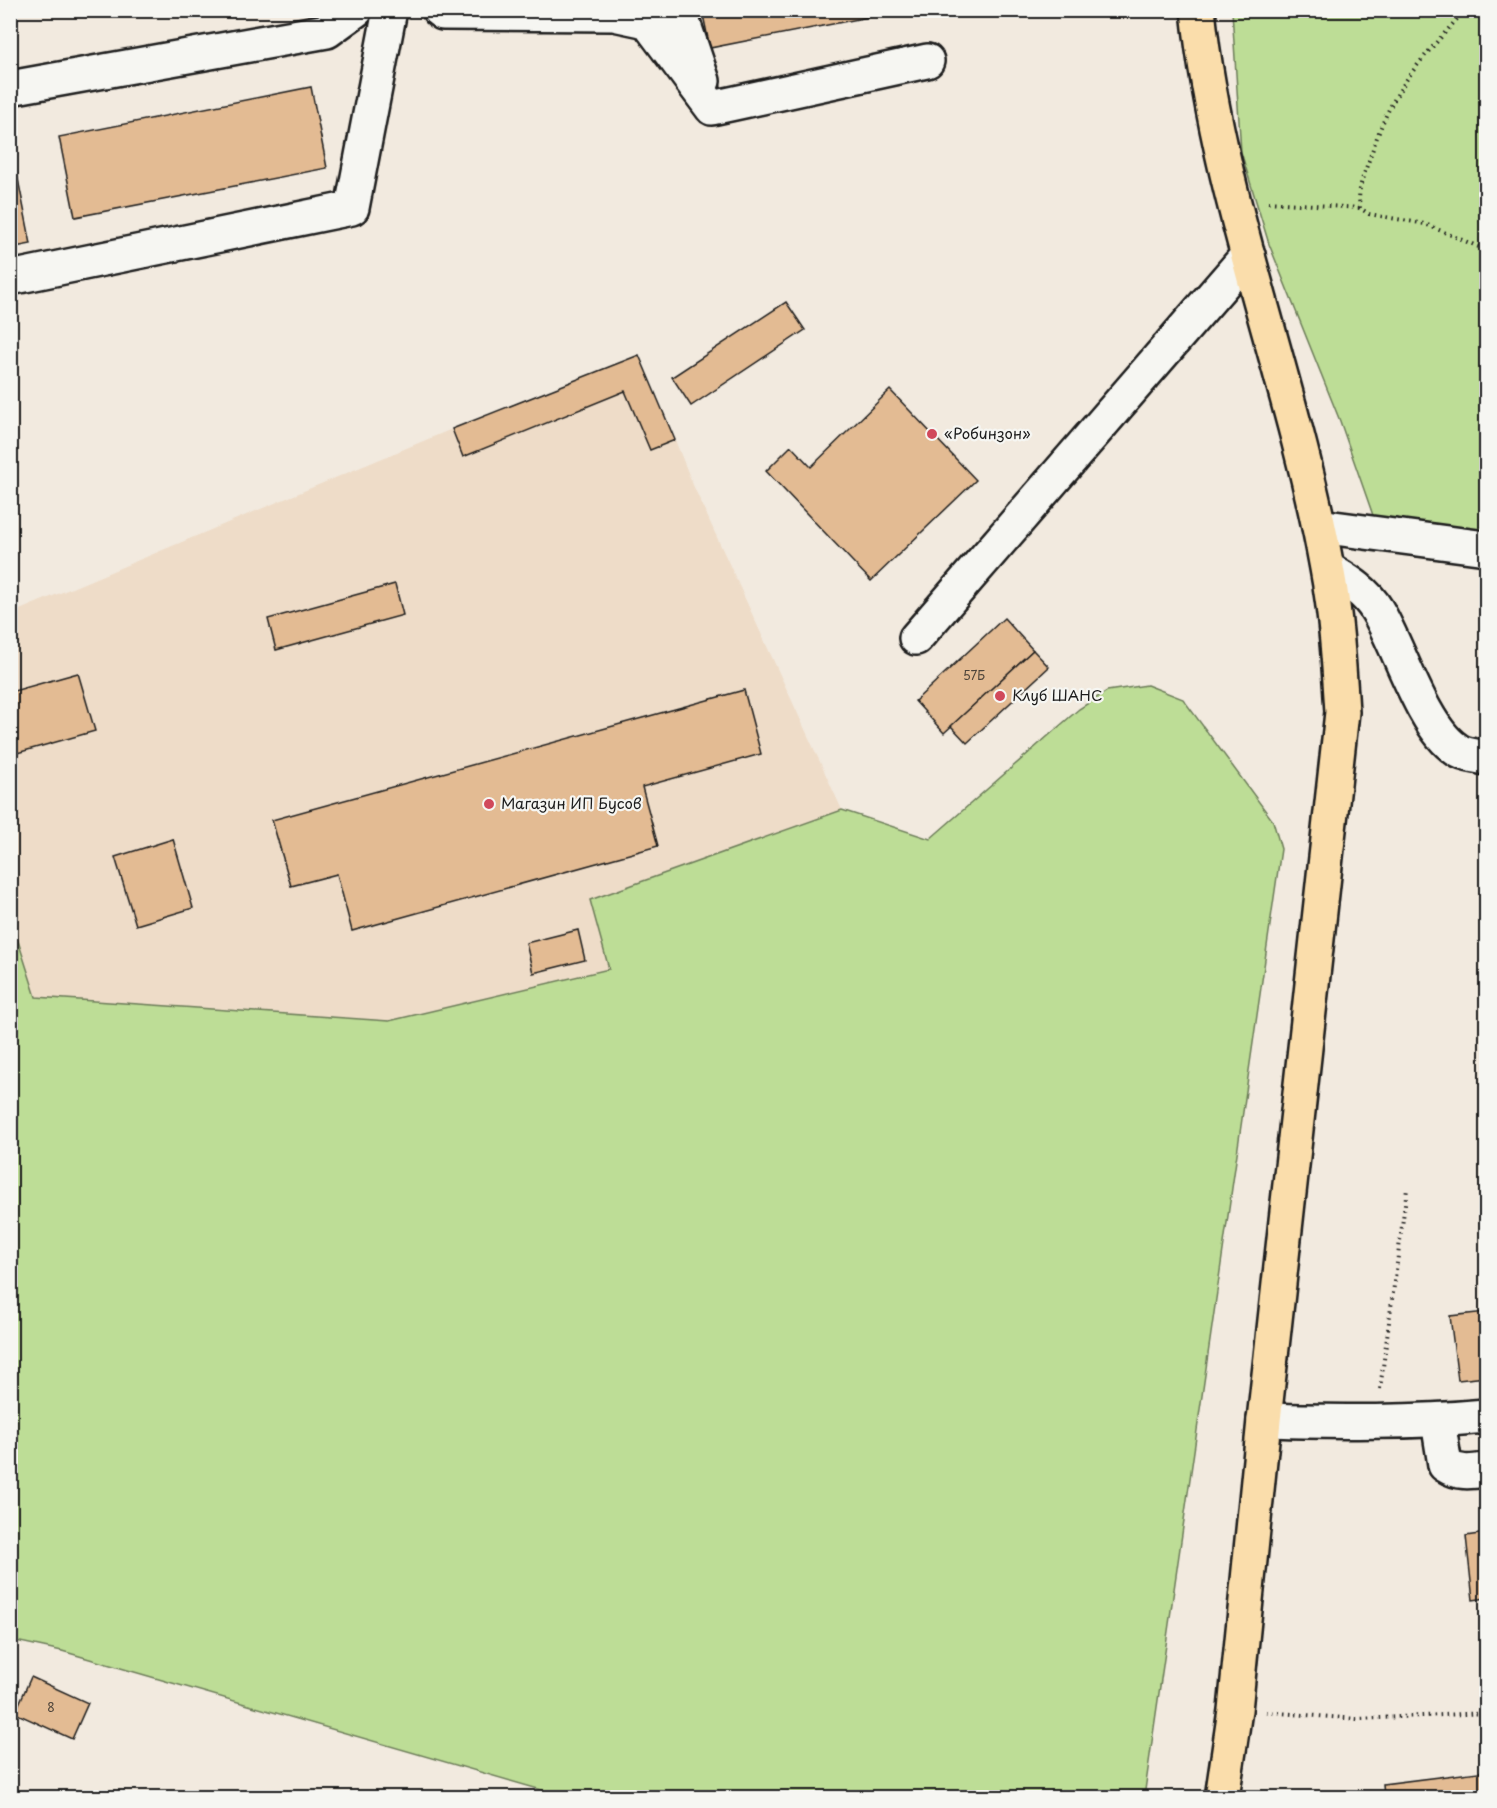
<svg xmlns="http://www.w3.org/2000/svg" width="1497" height="1808" viewBox="0 0 1497 1808" font-family="'Playpen Sans',sans-serif">
  <style>
    .built { fill: #eedcc8 }
    .green { fill: #bddd96; stroke: #6c7c59; stroke-width: 1.5 }
    .building { fill: #e3bb93; stroke: #1c1c1c; stroke-width: 1.5 }
    .lines { fill: none; stroke-linecap: round; stroke-linejoin: round }
    .minor-casing { stroke: #1c1c1c; stroke-width: 38 }
    .major-casing { stroke: #1c1c1c; stroke-width: 38 }
    .path { stroke: #1c1c1c; stroke-width: 4; stroke-dasharray: 1.5 4.5; stroke-linecap: butt }
    .minor { stroke: #f6f6f2; stroke-width: 33 }
    .major { stroke: #faddab; stroke-width: 33 }
    .poi-dot { fill: #d1495b; stroke: #f6f6f2; stroke-width: 2 }
    .labels { text-anchor: middle; stroke-width: 4.5; stroke-linejoin: round; paint-order: stroke }
    .number-label { font-size: 12px; fill: #4e443a }
    .poi-label { font-size: 15px; fill: #1c1c1c; stroke: #f6f6f2; text-anchor: start }
  </style>
  <rect width="100%" height="100%" fill="#f2eadf"/>
  <filter id="ink" filterUnits="userSpaceOnUse"><feTurbulence type="fractalNoise" baseFrequency=".0167" numOctaves="2"/><feDisplacementMap in="SourceGraphic" scale="12" xChannelSelector="R" yChannelSelector="G"/><feConvolveMatrix kernelMatrix="1 2 1 2 8 2 1 2 1" color-interpolation-filters="sRGB"/></filter>
  <g filter="url(#ink)">
    <!-- built -->
    <polygon class="built" points="625,391 650,450 675,440 693,485 842,810 590,900 609,969 389,1021 35,997 11,919 10,614 452,429 464,457"/>
    <!-- green -->
    <g class="green">
      <polygon points="1232,11 1486,11 1486,538 1375,521 1340,421 1269,244 1241,152"/>
      <polygon points="1147,685 1183,699 1273,821 1281,849 1144,1797 566,1797 62,1651 11,1640 11,919 36,997 389,1021 609,969 590,900 842,810 930,839 1079,709 1107,691"/>
    </g>
    <!-- building -->
    <g class="building">
      <polygon points="702,10 904,10 710,48"/>
      <polygon points="311,87 327,168 75,217 59,137"/>
      <polygon points="15,164 31,244 10,248 10,165"/>
      <polygon points="786,302 805,330 691,406 672,377"/>
      <polygon points="639,355 675,440 650,450 625,391 463,457 452,429"/>
      <polygon points="890,390 976,480 871,581 766,471 791,446 811,467"/>
      <polygon points="395,584 403,615 276,650 268,619"/>
      <polygon points="1004,618 1033,650 944,733 915,701"/>
      <polygon points="1033,650 1049,667 967,743 951,726"/>
      <polygon points="78,673 95,731 10,755 10,692"/>
      <polygon points="744,690 761,754 642,787 658,846 352,931 337,874 291,886 272,820"/>
      <polygon points="173,839 193,908 136,925 115,857"/>
      <polygon points="578,930 585,960 533,973 526,943"/>
      <polygon points="1486,1312 1486,1377 1458,1380 1450,1316"/>
      <polygon points="1486,1533 1486,1598 1473,1600 1466,1536"/>
      <polygon points="31,1677 88,1703 72,1739 15,1713"/>
      <polygon points="1486,1771 1486,1798 1384,1798 1383,1784"/>
    </g>
    <g class="lines">
      <!-- minor casing -->
      <g class="minor-casing">
        <g id="minor">
          <polyline points="439,10 443,13 614,14 647,21 712,108 927,61"/>
          <polyline points="679,10 703,81"/>
          <polyline points="10,88 327,31 356,10"/>
          <polyline points="10,278 352,208 390,10"/>
          <polyline points="1319,526 1486,548"/>
          <path d="M1328,569C1346,580 1365,590 1377,610C1399,646 1422,726 1456,749C1463,755 1477,756 1486,758"/>
          <polyline points="916,638 1248,255"/>
          <path d="M1264,1420C1339,1422 1412,1423 1486,1416"/>
          <path d="M1438,1421L1445,1465C1459,1474 1471,1472 1486,1470"/>
        </g>
      </g>
      <!-- major casing -->
      <g class="major-casing">
        <path id="major" d="M1198,10C1218,201 1293,380 1327,568C1336,615 1339,664 1342,712L1264,1420L1235,1710L1222,1798"/>
      </g>
      <!-- path -->
      <g class="path">
        <path d="M1465,10C1440,39 1412,67 1394,100C1383,119 1376,140 1369,160C1363,177 1357,189 1360,208L1369,214L1425,224L1486,250"/>
        <polyline points="1268,202 1360,208"/>
        <polyline points="1380,1389 1407,1189"/>
        <polyline points="1266,1712 1357,1719 1486,1713"/>
      </g>
      <!-- minor -->
      <use href="#minor" class="minor"/>
      <!-- major -->
      <use href="#major" class="major"/>
    </g>
  </g>
  <!-- markers -->
  <g class="poi-dot">
    <circle cx="932" cy="434" r="6"/>
    <circle cx="1000" cy="696" r="6"/>
    <circle cx="489" cy="804" r="6"/>
  </g>
  <g class="labels">
    <!-- number labels -->
    <g class="number-label">
      <text x="974" y="680">57Б</text>
      <text x="51" y="1712">8</text>
    </g>
    <!-- poi labels -->
    <g class="poi-label">
      <text x="944" y="439">«Робинзон»</text>
      <text x="1012" y="701">Клуб ШАНС</text>
      <text x="501" y="809">Магазин ИП Бусов</text>
    </g>
  </g>
  <!-- margin -->
  <rect width="1497" height="1808" fill="none" stroke="#f6f6f2" stroke-width="36"/>
  <rect x="18" y="18" width="1461" height="1772" fill="none" stroke="#1c1c1c" stroke-width="2" filter="url(#ink)"/>
</svg>
